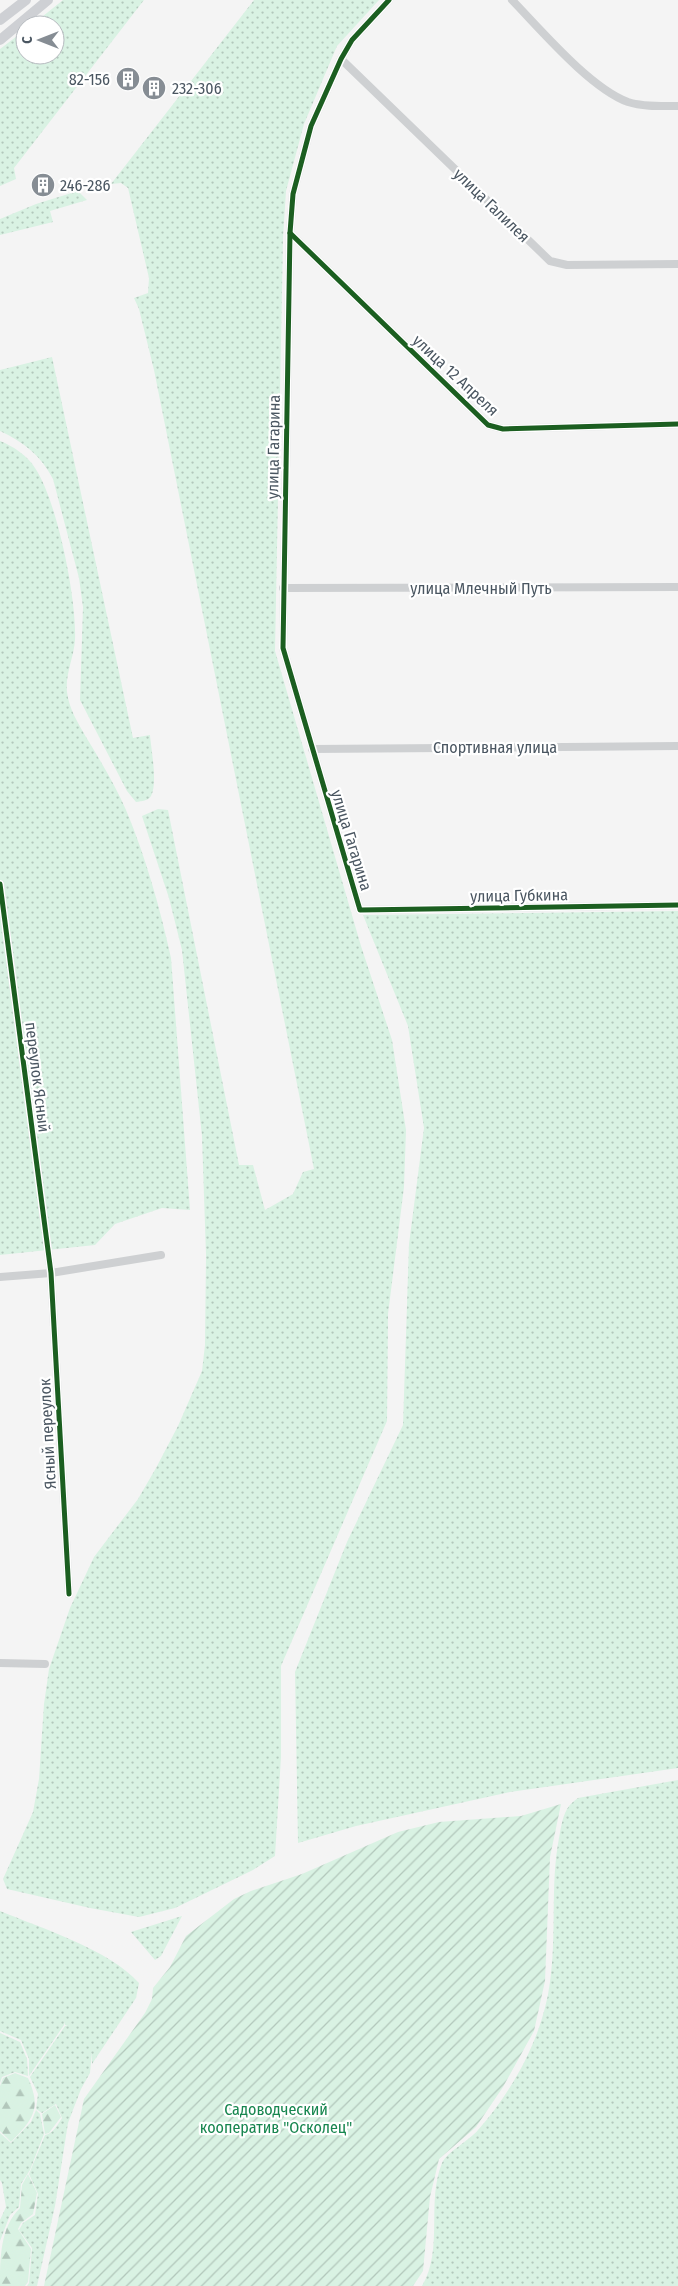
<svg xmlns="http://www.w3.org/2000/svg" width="678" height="2286" viewBox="0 0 678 2286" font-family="'Fira Sans Condensed',sans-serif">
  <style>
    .grass { fill: url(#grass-dots) }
    .forest { fill: url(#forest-firs) }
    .garden { fill: url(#garden-furrows) }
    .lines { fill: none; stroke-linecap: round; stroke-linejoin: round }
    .street { stroke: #ced0d2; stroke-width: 8 }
    .secondary { stroke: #ced0d4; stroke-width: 10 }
    .cycleway-casing { stroke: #fff; stroke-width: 8 }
    .cycleway { stroke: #1b5e20; stroke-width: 5 }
    .labels { text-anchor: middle; stroke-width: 4.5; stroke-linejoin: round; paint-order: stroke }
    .poi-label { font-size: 16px; fill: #4a5661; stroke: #fff; text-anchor: start }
    .street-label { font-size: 16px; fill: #4a5661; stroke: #fff }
    .park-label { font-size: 16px; fill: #17864f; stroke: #fff }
  </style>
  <defs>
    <pattern id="grass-dots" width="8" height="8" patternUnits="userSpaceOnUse" patternTransform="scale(1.25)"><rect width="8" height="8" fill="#d9f2e3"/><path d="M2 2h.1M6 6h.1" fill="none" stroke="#b2c7bb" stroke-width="1.8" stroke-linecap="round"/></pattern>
    <pattern id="forest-firs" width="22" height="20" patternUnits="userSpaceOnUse" patternTransform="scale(1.25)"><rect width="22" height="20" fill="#d9f2e3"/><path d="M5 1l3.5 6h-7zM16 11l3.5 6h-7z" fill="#b2c7bb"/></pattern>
    <pattern id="garden-furrows" width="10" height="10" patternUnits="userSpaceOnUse" patternTransform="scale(1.25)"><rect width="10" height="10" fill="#d9f2e3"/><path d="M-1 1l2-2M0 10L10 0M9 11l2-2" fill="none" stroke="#b2c7bb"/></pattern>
  </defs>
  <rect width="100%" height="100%" fill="#f4f4f4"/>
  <!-- grass -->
  <g class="grass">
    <polygon points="63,0 144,0 14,168 16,179 0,186 0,49 25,30 25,55 55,55 55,25 32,25"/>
    <polygon points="254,0 379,0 337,46 304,124 286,191 283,238 275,651 361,946 392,1040 406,1130 404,1187 388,1314 387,1421 281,1666 281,1757 275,1856 253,1870 175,1908 139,1917 90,1908 7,1889 3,1879 33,1812 39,1779 44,1704 49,1669 70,1608 94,1557 138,1499 156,1468 178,1426 202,1371 205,1345 206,1255 202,1136 182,950 169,898 142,816 158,809 168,810 239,1165 253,1165 265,1210 293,1194 303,1172 314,1169 154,370 139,309 134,298 148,293 149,278 128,188 121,183 111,184"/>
    <polygon points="78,191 87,200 50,211 53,222 0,235 0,219 36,204"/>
    <path d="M52,357L133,738L150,735C151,749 158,783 151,796C148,801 142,801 136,802L127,791L80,700L83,607L79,578L53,479C41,456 24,442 0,431V370Z"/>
    <path d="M0,441C13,446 28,456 35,468C57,500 77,600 75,640C74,657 65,674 67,692C69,709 78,723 86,737C100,760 115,785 126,810C146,858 160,908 171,958L190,1210L162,1208L115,1224L95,1245L0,1255Z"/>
    <polygon points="678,911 678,1768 510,1792 356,1826 298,1843 295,1672 347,1542 403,1425 409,1244 424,1128 408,1026 363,915"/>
    <path d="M678,1780V2286H422C444,2249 426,2202 442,2163C447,2152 470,2140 478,2130C514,2089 543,2036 550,1982C557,1934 550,1885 559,1838C561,1828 562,1818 567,1809C570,1804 574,1801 578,1798Z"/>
    <path d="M0,1911C41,1928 110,1950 139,1983L136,1998L92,2064V2052L90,2073L81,2089L68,2123L55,2206L37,2286H27L29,2283L32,2248L19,2230L23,2223L35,2215L38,2194L29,2174L45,2135C53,2134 58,2124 62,2118L56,2104L42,2113L36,2109L38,2094L30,2077L65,2026L68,2025H65L64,2022V2025L29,2076V2059L21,2040L0,2031Z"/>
    <polygon points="182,1916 161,1956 155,1960 131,1932"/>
    <polygon points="0,2033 20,2042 27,2059 28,2076 15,2072 2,2077 0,2083"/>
    <polygon points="36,2110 40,2114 44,2134 30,2170 21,2184 19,2207 10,2215 0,2241 0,2220 6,2207 2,2183 0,2180 0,2133 11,2143 31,2122"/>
  </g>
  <!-- forest -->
  <g class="forest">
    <path d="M15,2073L28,2078C42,2109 33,2119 11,2142L0,2131V2086L3,2078Z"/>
    <polygon points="55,2105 61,2117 49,2133 45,2134 42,2114"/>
    <path d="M28,2174L37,2193L33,2214L21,2223L18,2229L31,2249L28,2282L25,2286H0C0,2259 0,2227 20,2208L22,2185Z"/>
  </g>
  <!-- garden -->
  <polygon class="garden" points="561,1804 550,1857 545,1981 534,2031 503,2087 476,2127 439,2159 430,2197 423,2271 413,2286 44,2286 84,2099 145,2013 152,1999 153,1988 170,1967 186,1936 234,1899 251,1891 302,1874 398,1832 439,1822 521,1816"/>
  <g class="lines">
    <!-- street -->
    <g class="street">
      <polyline points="389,0 352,40 341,59 311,126 293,194 290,233 283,648 360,910 678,905"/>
      <path d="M512,0C541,30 590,88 628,102C643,107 662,106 678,106"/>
      <polyline points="341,59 550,261 567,265 678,264"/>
      <polyline points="290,233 488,425 503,429 678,424"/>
      <polyline points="283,588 678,587"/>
      <polyline points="312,749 678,746"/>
      <polyline points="0,884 51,1273 69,1594"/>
      <polyline points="0,1277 51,1273 161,1255"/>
      <polyline points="0,1663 45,1664"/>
    </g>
    <!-- secondary -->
    <g class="secondary">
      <polyline points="0,20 26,0"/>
      <polyline points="0,40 48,0"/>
    </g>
    <!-- cycleway casing -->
    <g class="cycleway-casing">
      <g id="cycleway">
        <polyline points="389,0 352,40 341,59 311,126 293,194 290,233 283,648 360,910 678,905"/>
        <polyline points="290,233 488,425 503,429 678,424"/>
        <polyline points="0,884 51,1273 69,1594"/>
      </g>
    </g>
    <!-- cycleway -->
    <use href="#cycleway" class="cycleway"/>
  </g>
  <!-- icons -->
  <defs>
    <g id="building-disc" transform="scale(1.25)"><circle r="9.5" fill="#868d94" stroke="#fff"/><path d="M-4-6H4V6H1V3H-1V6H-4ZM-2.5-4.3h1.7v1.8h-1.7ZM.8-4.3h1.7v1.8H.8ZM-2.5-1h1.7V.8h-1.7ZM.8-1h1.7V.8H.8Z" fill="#fff"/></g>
  </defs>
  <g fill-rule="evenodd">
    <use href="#building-disc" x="128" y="79"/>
    <use href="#building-disc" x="154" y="88"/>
    <use href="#building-disc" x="43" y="185"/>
  </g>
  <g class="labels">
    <!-- poi labels -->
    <g class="poi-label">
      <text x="110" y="85" text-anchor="end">82-156</text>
      <text x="172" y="94">232-306</text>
      <text x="60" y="191">246-286</text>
    </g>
    <!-- street labels -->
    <g class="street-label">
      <text transform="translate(492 205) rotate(44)" y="6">улица Галилея</text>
      <text transform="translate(456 375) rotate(43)" y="6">улица 12 Апреля</text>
      <text transform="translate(273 447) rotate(-89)" y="6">улица Гагарина</text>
      <text x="481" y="594">улица Млечный Путь</text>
      <text x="495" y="753">Спортивная улица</text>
      <text transform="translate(352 840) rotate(73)" y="6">улица Гагарина</text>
      <text transform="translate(519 895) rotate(-1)" y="6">улица Губкина</text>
      <text transform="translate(38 1077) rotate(83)" y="6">переулок Ясный</text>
      <text transform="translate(47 1434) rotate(-93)" y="6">Ясный переулок</text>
    </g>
    <!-- park labels -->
    <g class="park-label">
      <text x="276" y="2115">Садоводческий<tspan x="276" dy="18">кооператив "Осколец"</tspan></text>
    </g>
  </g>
  <!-- north arrow -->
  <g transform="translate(40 40) rotate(270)"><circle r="24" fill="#ffffff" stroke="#b7bbc0"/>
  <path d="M0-4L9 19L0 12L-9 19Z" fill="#868d94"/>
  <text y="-8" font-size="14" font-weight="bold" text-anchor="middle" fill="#4a5661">С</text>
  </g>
</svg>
